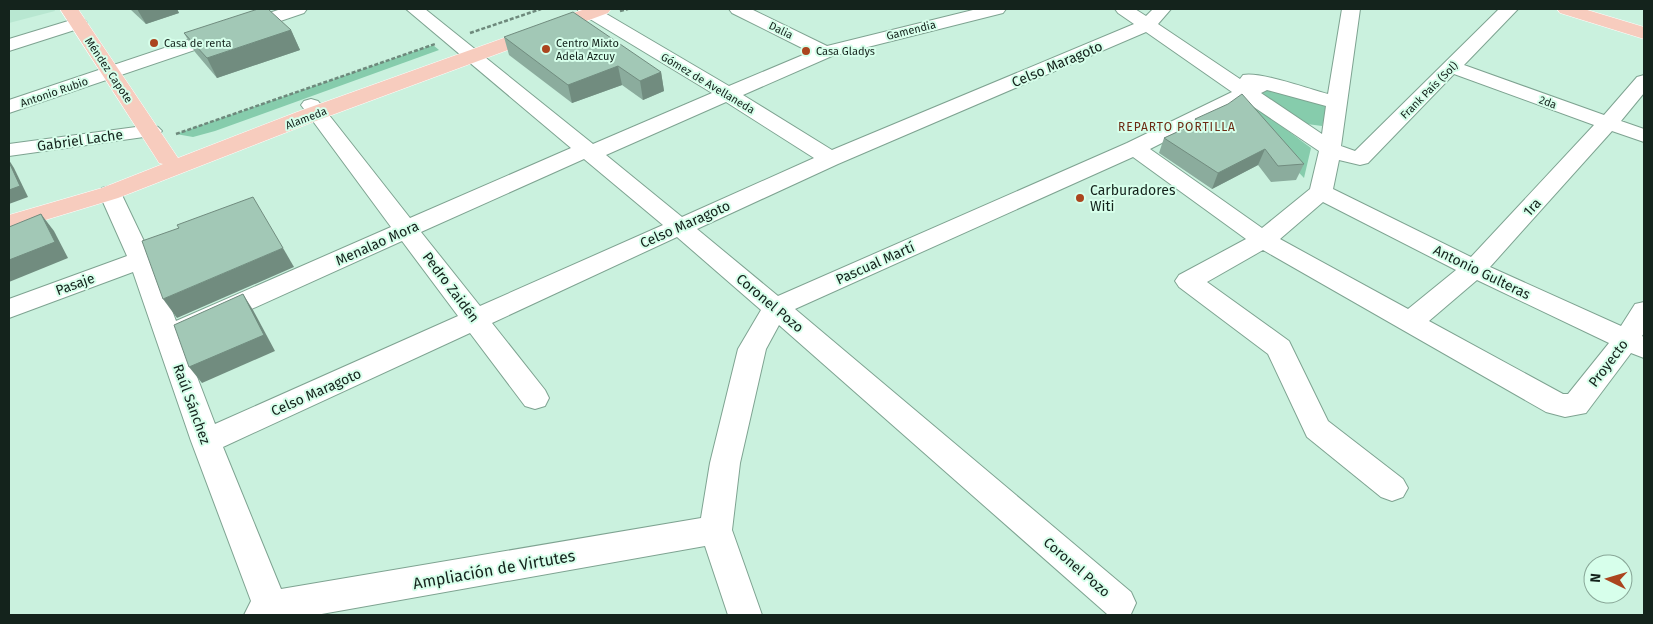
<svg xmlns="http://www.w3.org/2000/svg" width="1653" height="624" viewBox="0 0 1653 624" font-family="'Fira Sans',sans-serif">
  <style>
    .built { fill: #b8e7d1 }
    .green { fill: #86ccac }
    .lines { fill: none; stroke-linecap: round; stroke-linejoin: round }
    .minor-casing { stroke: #7ea391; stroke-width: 2 }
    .major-casing { stroke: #fff; stroke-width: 1 }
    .path { stroke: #6e897c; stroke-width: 2.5; stroke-dasharray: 4 2; stroke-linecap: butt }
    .minor { fill: #fff; fill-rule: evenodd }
    .major { fill: #f7ccbe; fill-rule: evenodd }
    .wall { fill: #8bac9d }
    .shaded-wall { fill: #718c7f }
    .building { fill: #a2c8b6; stroke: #718c7f }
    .poi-dot { fill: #ab451e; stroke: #d7ffeb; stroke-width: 2 }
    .labels { text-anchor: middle; stroke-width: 4; stroke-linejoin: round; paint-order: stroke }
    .far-street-label { font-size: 11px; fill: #14231c; stroke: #d7ffeb }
    .far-poi-label { font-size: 11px; fill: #14231c; stroke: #d7ffeb; text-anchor: start }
    .far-neighbourhood-label { font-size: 12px; letter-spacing: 1px; fill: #6c2a12; stroke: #d7ffeb }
    .street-label { font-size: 14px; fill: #14231c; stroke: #d7ffeb }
    .poi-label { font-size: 14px; fill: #14231c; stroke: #d7ffeb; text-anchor: start }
    .near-street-label { font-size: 16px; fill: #14231c; stroke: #d7ffeb }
  </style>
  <rect width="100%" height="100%" fill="#caf1de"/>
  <!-- built -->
  <polygon class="built" points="9,9 54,9 55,11 9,23"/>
  <!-- green -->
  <g class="green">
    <polygon points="433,45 439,50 215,131 193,137 176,134"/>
    <polygon points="1267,86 1328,106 1322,126 1307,124 1254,93"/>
    <polygon points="1236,106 1256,107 1311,148 1304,178"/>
  </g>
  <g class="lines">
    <!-- minor casing -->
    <g class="minor-casing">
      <g id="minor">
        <polygon points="281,9 307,9 304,13 9,113 9,100"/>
        <path d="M406,9H425L593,144L712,93L580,13L577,9H598L729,86L810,52L732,13L729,9H751L827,46L977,9H1006L1003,13L832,56L743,95L832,150L1134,24L1118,13L1115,9H1135L1146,16L1153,9H1171L1158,24L1240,79L1243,75C1259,71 1309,89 1328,94L1342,9H1360L1341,146L1355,151L1499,9H1518L1464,65L1604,115L1637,77L1644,75V93L1621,121L1644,129V142L1612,131L1490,267L1621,326L1635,304L1644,302V333L1642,336L1644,337V358L1631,353L1586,413L1565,417L1546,412L1263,250L1207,282L1289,341L1328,421L1403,479L1408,488L1403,497L1392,501L1381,497L1307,437L1268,354L1179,287L1175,281L1179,275L1246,239L1133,157L795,309L1131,592L1136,603L1131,614H1107L779,325L766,349L740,463L732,530L762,615H728L705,546L316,615H244L251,601L191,441L133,272L9,318V299L127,256L99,193L102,188L110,186L118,188L121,193L153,260L176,321L391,227L304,109L301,105L304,101L311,99L318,101L410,218L571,148ZM1146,32L1232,92L1127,143L778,296L697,229L838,164ZM1454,74L1594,125L1471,257L1333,189L1339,160L1360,165L1368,163ZM1267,90L1326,106L1322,134L1261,93ZM1245,101L1319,151L1310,189L1262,228L1150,149ZM726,102L814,158L682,217L606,155ZM584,159L663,225L480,306L421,232ZM1323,202L1456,270L1408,309L1280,239ZM677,237L761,310L738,349L710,463L701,518L281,589L223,447L470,333L525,406L535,409L545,406L549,398L545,390L492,323ZM402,241L458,316L215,424L183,340ZM1477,280L1609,343L1568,394H1563L1429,321Z"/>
        <polygon points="78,18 84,19 87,23 84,27 9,51 9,39"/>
        <polygon points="151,125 158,127 162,131 158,135 9,156 9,144"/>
      </g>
    </g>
    <!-- major casing -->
    <g class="major-casing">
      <g id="major">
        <polygon points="60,9 78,9 178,158 297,112 585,9 611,9 608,13 313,122 118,198 9,231 9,215 102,188 163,164 159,163 156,158"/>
        <polygon points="1557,9 1584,9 1644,27 1644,39 1560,13"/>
      </g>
    </g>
    <!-- path -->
    <g class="path">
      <polyline points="620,11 628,9"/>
      <polyline points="470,33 541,9"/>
      <polyline points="176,134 435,44"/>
    </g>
    <!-- minor -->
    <use href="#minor" class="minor"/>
    <!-- major -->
    <use href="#major" class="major"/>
  </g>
  <!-- wall -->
  <g class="wall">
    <polygon points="130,9 177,9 179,13 146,24"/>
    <polygon points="291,30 300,50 217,78 195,52 184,33"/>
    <polygon points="504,37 661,72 664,91 643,100 622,85 572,103 509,55"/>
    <polygon points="1195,119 1304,164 1296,180 1271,182 1258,165 1212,189 1159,153 1164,138 1193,124"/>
  </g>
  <!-- shaded-wall -->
  <g class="shaded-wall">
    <polygon points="137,9 177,9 179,13 146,24"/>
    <polygon points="291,30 300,50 217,78 207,58"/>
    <polygon points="618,66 622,85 572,103 568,85"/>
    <polygon points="661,72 664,91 643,100 640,81"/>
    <polygon points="1265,149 1258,165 1212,189 1218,173"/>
    <polygon points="9,160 14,168 28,197 9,204"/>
    <polygon points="41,214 54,231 68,258 9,282 9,260"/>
    <polygon points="283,248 294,267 177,318 163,299"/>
    <polygon points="243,294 253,310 275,351 202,383 189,367"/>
  </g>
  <!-- building -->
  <g class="building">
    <polygon points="258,9 268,9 291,30 207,58 184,33"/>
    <polygon points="573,12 661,72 640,81 618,66 568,85 504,37"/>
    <polygon points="1242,94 1304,164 1278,166 1265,149 1218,173 1164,138 1199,122 1195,119 1228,104"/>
    <polygon points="9,162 20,186 9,190"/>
    <polygon points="253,197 283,248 163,299 142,241 179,228 177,225"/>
    <polygon points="41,214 55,242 9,260 9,227"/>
    <polygon points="243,294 264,335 189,367 174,325"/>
  </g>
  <!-- markers -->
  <g class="poi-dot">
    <circle cx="154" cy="43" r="5"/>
    <circle cx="546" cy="49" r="5"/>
    <circle cx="806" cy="51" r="5"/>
    <circle cx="1080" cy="198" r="5"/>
  </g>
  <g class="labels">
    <!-- far-street labels -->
    <g class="far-street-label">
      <text transform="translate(781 30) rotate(26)" y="4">Dalia</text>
      <text transform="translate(911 30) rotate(-14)" y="4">Gamendia</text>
      <text transform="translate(109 70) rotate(56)" y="4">Méndez Capote</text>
      <text transform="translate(708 83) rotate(31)" y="4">Gómez de Avellaneda</text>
      <text transform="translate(1429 90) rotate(-45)" y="4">Frank País (Sol)</text>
      <text transform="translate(54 92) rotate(-19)" y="4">Antonio Rubio</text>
      <text transform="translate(1548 102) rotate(20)" y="4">2da</text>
      <text transform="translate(306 118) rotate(-21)" y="4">Alameda</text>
    </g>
    <!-- far-poi labels -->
    <g class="far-poi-label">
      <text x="164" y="47">Casa de renta</text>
      <text x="556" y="47">Centro Mixto<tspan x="556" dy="13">Adela Azcuy</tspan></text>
      <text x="816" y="55">Casa Gladys</text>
    </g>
    <!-- far-neighbourhood labels -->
    <g class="far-neighbourhood-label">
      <text x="1177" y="131">REPARTO PORTILLA</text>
    </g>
    <!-- street labels -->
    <g class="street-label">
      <text transform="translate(1057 64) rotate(-23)" y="5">Celso Maragoto</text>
      <text transform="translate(80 140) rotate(-8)" y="5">Gabriel Lache</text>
      <text transform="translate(1532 207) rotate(-47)" y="5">1ra</text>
      <text transform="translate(685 224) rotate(-24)" y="5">Celso Maragoto</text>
      <text transform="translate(377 243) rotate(-24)" y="5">Menalao Mora</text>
      <text transform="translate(875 263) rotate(-24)" y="5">Pascual Martí</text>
      <text transform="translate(1482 272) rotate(26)" y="5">Antonio Gulteras</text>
      <text transform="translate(75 284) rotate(-20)" y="5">Pasaje</text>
      <text transform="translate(451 287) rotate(53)" y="5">Pedro Zaidén</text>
      <text transform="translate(770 303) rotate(40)" y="5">Coronel Pozo</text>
      <text transform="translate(1608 363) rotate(-53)" y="5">Proyecto</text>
      <text transform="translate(316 392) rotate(-24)" y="5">Celso Maragoto</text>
      <text transform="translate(192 404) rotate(70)" y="5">Raúl Sánchez</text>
      <text transform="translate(1077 567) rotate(41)" y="5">Coronel Pozo</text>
    </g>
    <!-- poi labels -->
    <g class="poi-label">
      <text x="1090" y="195">Carburadores<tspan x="1090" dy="16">Witi</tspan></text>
    </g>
    <!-- near-street labels -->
    <g class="near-street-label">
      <text transform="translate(494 569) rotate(-10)" y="6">Ampliación de Virtutes</text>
    </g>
  </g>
  <!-- border -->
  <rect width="1653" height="624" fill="none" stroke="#14231c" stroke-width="20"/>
  <!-- north arrow -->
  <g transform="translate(1608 579) rotate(275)"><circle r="24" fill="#d7ffeb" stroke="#89a798"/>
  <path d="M0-4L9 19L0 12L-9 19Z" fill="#ab451e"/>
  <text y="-8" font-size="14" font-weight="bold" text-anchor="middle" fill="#14231c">N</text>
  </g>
</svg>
